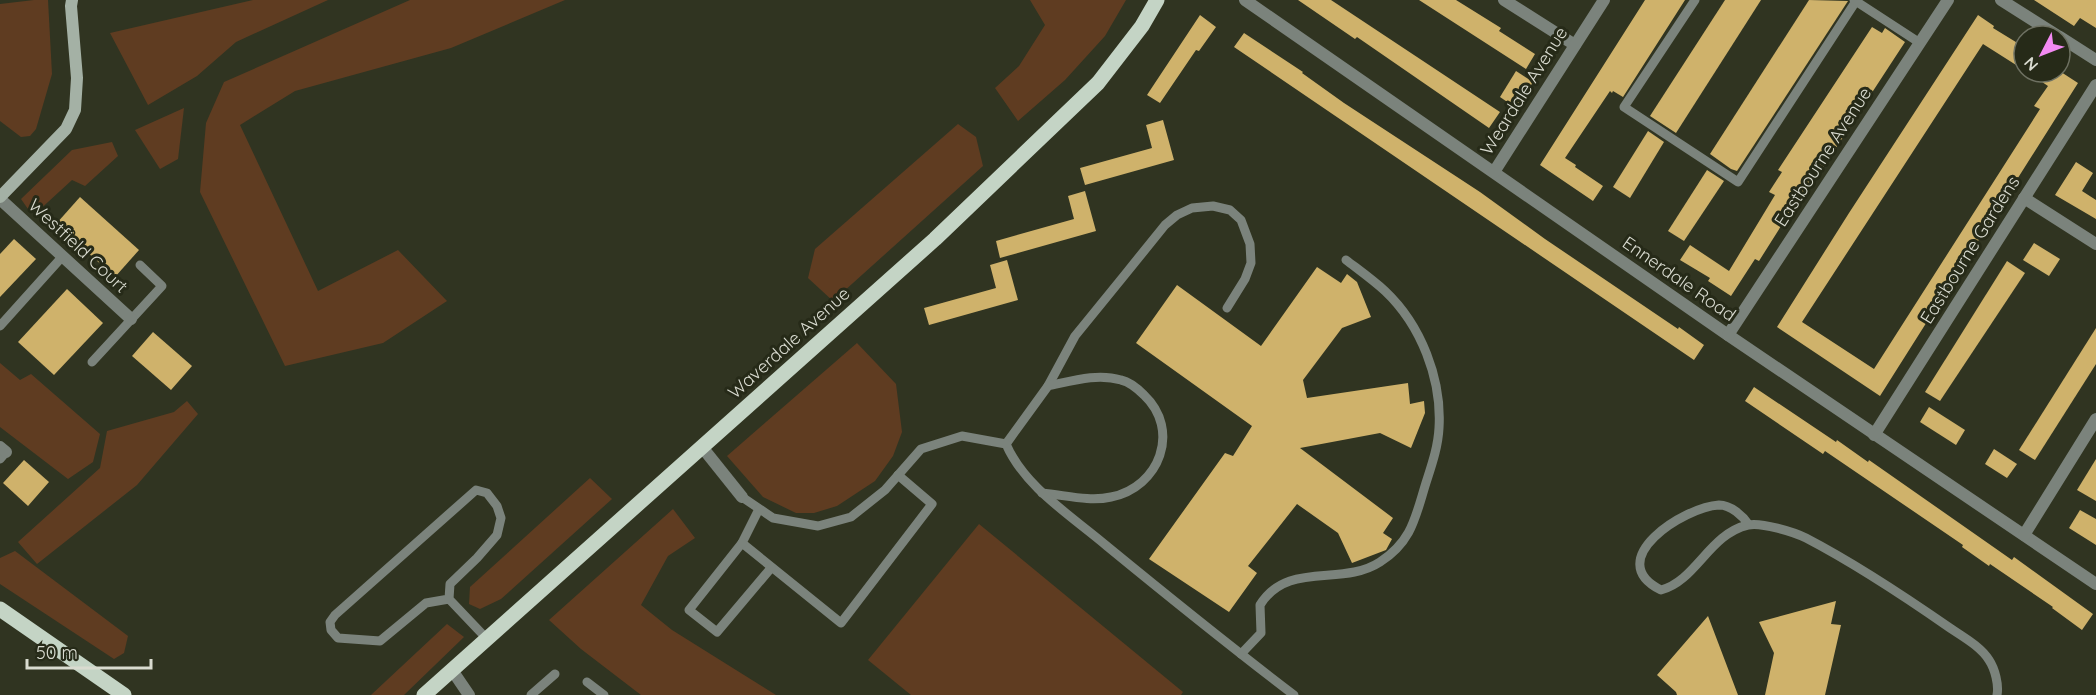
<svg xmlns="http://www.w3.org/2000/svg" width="2096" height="695" viewBox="0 0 2096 695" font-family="Quicksand,sans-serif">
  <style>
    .green { fill: #5f3c21 }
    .building { fill: #cfb26b }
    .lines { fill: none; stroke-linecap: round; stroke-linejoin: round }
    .lane { stroke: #7b837c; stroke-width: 9 }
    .street { stroke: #7b837c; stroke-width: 12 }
    .secondary { stroke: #a4b1a5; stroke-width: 12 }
    .primary { stroke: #c4d4c5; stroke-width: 15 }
    .labels { text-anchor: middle; stroke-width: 6; stroke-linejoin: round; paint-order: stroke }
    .street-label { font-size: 18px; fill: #d9dbd0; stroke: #262a18 }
  </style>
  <rect width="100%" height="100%" fill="#303421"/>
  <!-- green -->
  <g class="green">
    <polygon points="34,0 48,0 52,74 36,129 30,136 21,137 0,121 0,4"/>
    <polygon points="253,0 328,0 236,42 197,76 148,105 110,33"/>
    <polygon points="410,0 565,0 451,48 295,91 240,125 318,291 398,250 447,301 383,343 285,366 200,192 206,123 224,82"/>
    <polygon points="1030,0 1126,0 1105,36 1065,80 1018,121 995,88 1019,66 1045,25"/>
    <polygon points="184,108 178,159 160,169 135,130"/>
    <polygon points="958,124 976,137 983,166 833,301 808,278 815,249"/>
    <polygon points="112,142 118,156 85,186 72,180 36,213 28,209 21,199 72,150"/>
    <polygon points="857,343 896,384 902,432 893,456 875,481 837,506 814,513 796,513 763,497 727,456"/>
    <polygon points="0,363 20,380 31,374 100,434 93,462 68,479 0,427"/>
    <polygon points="187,401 198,414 137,485 37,564 18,542 100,468 107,431 174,412"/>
    <polygon points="590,478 612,499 501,599 480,609 469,604 470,587"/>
    <polygon points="673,509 695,538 668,556 641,605 672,630 776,695 641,695 581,649 549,620"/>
    <polygon points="979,524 1183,692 1181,695 911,695 868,660"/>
    <polygon points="15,551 128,636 124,653 114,659 0,584 0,558"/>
    <polygon points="447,624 464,637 404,695 371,695"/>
  </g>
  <!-- building -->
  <g class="building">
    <polygon points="1298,0 1331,0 1500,112 1489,128 1357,37 1355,39"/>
    <polygon points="1419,0 1456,0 1501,28 1499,31 1535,54 1526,69"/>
    <polygon points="1645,0 1685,0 1623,97 1613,91 1612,93 1610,91 1565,158 1576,165 1575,167 1603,186 1593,201 1540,165"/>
    <polygon points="1725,0 1761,0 1676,133 1650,116"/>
    <polygon points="1809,0 1848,1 1737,171 1731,169 1710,154"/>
    <polygon points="2034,0 2096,0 2096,28 2080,18 2074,26"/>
    <polygon points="1200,15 1216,27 1199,51 1196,50 1160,103 1147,95"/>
    <polygon points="1978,15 1994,26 1993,28 2024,47 2024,70 1983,44 1802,322 1874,369 2040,109 2034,106 2048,86 2027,72 2061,72 2078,83 1880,396 1777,327 1849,213"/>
    <polygon points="1872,27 1882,33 1885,28 1905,42 1796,209 1793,207 1759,261 1755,259 1731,296 1708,281 1710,278 1680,260 1690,245 1729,271 1775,195 1769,192 1782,172 1778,170"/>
    <polygon points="1244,33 1303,72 1302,73 1344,103 1480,192 1545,239 1678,329 1679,327 1704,345 1694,360 1234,47"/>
    <polygon points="1516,71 1533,82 1516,108 1500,97"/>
    <polygon points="1163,120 1174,160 1085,185 1080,168 1152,148 1146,125"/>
    <polygon points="1648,131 1664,142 1630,198 1613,187"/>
    <polygon points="2076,162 2093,173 2082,191 2096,200 2096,219 2055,195"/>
    <polygon points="1707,170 1724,181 1684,241 1668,231"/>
    <polygon points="1085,191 1096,231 1000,258 996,241 1074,219 1068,196"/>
    <polygon points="80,197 139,250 115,277 56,224"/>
    <polygon points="14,239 36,259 0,297 0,254"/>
    <polygon points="2034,243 2060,259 2049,276 2023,260"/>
    <polygon points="1007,260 1018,300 929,325 924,308 996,288 990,265"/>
    <polygon points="2007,261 2025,273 1940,401 1925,392"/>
    <polygon points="1317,267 1341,283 1347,274 1357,282 1371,317 1342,328 1303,380 1307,398 1408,383 1410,404 1424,401 1425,413 1411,448 1380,433 1300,448 1393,518 1383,533 1392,539 1386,550 1352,563 1338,533 1297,504 1248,566 1257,573 1229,612 1149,559 1225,453 1233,456 1252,426 1136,343 1177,285 1261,346"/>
    <polygon points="67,289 103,323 54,375 18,342"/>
    <polygon points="2096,328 2096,364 2035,460 2019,450"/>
    <polygon points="153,332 192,366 171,390 132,356"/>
    <polygon points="1754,387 1836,442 1837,440 1868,462 1869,460 1972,532 2012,560 2014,557 2093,614 2082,630 2052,608 2053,607 1990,564 1989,566 1962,547 1963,545 1825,451 1823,454 1745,401"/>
    <polygon points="1929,407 1965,430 1956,445 1920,422"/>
    <polygon points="1994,449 2017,464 2007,478 1985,464"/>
    <polygon points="2096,459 2096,501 2077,490"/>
    <polygon points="24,460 49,482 28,506 3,483"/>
    <polygon points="2080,510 2096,519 2096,545 2069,528"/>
    <polygon points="1836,601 1831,624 1841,625 1825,695 1765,695 1774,653 1759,622"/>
    <polygon points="1708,616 1738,695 1677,695 1676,692 1657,675"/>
  </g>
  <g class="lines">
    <!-- lane -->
    <g class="lane">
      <polyline points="1695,0 1624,107 1738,182 1856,1"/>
      <polyline points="1854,0 1920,43"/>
      <polyline points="0,326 62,257"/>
      <polyline points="92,362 162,286 140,265"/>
      <polyline points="1048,386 1075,336 1123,277 1165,225 1177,215 1192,208 1213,206 1230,210 1241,220 1250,244 1251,263 1245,279 1227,308"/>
      <path d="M1006,444L1048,386C1072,381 1097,373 1121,380C1130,382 1138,389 1144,395C1181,430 1160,487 1111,497C1089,502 1065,495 1042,493"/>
      <polyline points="0,459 6,452"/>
      <path d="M742,497L773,518L818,526L851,517L885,490L921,449L962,436L1006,444C1025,488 1072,516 1108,547C1169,597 1231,647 1294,695"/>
      <polyline points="759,509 742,543 841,623 932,504 898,475"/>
      <path d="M1749,525C1743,516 1731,505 1719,505C1684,507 1601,560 1661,590C1696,581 1709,534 1748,525C1761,522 1794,532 1806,538C1856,564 1904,596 1950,628C1963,637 1980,646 1989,660C1995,669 1999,685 1997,695"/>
      <polyline points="742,543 689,610 717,632 771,568"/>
      <polyline points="449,599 450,584 477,558 497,535 501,518 497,506 487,493 476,490 335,615 330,622 331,630 338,638 380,641 426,603 449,599 487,639"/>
      <path d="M1241,654L1261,633L1260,605C1288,560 1342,587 1380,562C1411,542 1415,519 1425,486C1431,467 1438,448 1439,428C1442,379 1421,325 1385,291C1373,280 1359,270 1346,260"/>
      <polyline points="587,682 604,695"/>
      <polyline points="531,695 555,674"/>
    </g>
    <!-- street -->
    <g class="street">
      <polyline points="1245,0 1728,335 2096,584"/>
      <polyline points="1504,0 1575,45"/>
      <polyline points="2001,0 2058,36"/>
      <polyline points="2060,37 2096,60"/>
      <polyline points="1494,172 1604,0"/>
      <polyline points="2024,198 2096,244"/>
      <polyline points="0,199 131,319"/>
      <polyline points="1728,335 1948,0"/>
      <polyline points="1874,435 2096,85"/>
      <polyline points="0,447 6,452"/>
      <polyline points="702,447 742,497"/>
      <polyline points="2024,535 2096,419"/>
      <polyline points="452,670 469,695"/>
    </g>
    <!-- secondary -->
    <polyline class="secondary" points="0,197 66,129 75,110 77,78 71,6 72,0"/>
    <!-- primary -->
    <g class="primary">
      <polyline points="0,609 124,695"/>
      <polyline points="424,695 935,239 1098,83 1142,26 1157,0"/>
    </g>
  </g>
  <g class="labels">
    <!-- street labels -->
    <g class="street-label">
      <text transform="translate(1524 91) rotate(-58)" y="6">Weardale Avenue</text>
      <text transform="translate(1823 157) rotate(-57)" y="6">Eastbourne Avenue</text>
      <text transform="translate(78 246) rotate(43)" y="6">Westfield Court</text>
      <text transform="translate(1970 250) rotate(-58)" y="6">Eastbourne Gardens</text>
      <text transform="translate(1679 279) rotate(35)" y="6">Ennerdale Road</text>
      <text transform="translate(789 343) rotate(-42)" y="6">Waverdale Avenue</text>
    </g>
  </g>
  <!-- north arrow -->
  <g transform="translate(2042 54) rotate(228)"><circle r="28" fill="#262a18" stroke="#6e7162" stroke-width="1.5"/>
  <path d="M0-4.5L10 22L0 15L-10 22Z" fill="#f38af2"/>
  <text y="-9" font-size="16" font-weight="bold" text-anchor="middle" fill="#d9dbd0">N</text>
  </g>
  <!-- scale -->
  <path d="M27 659v9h124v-9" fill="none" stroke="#d9dbd0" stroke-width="3"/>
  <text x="36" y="659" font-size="18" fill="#d9dbd0" stroke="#262a18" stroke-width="4.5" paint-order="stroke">50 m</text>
</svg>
